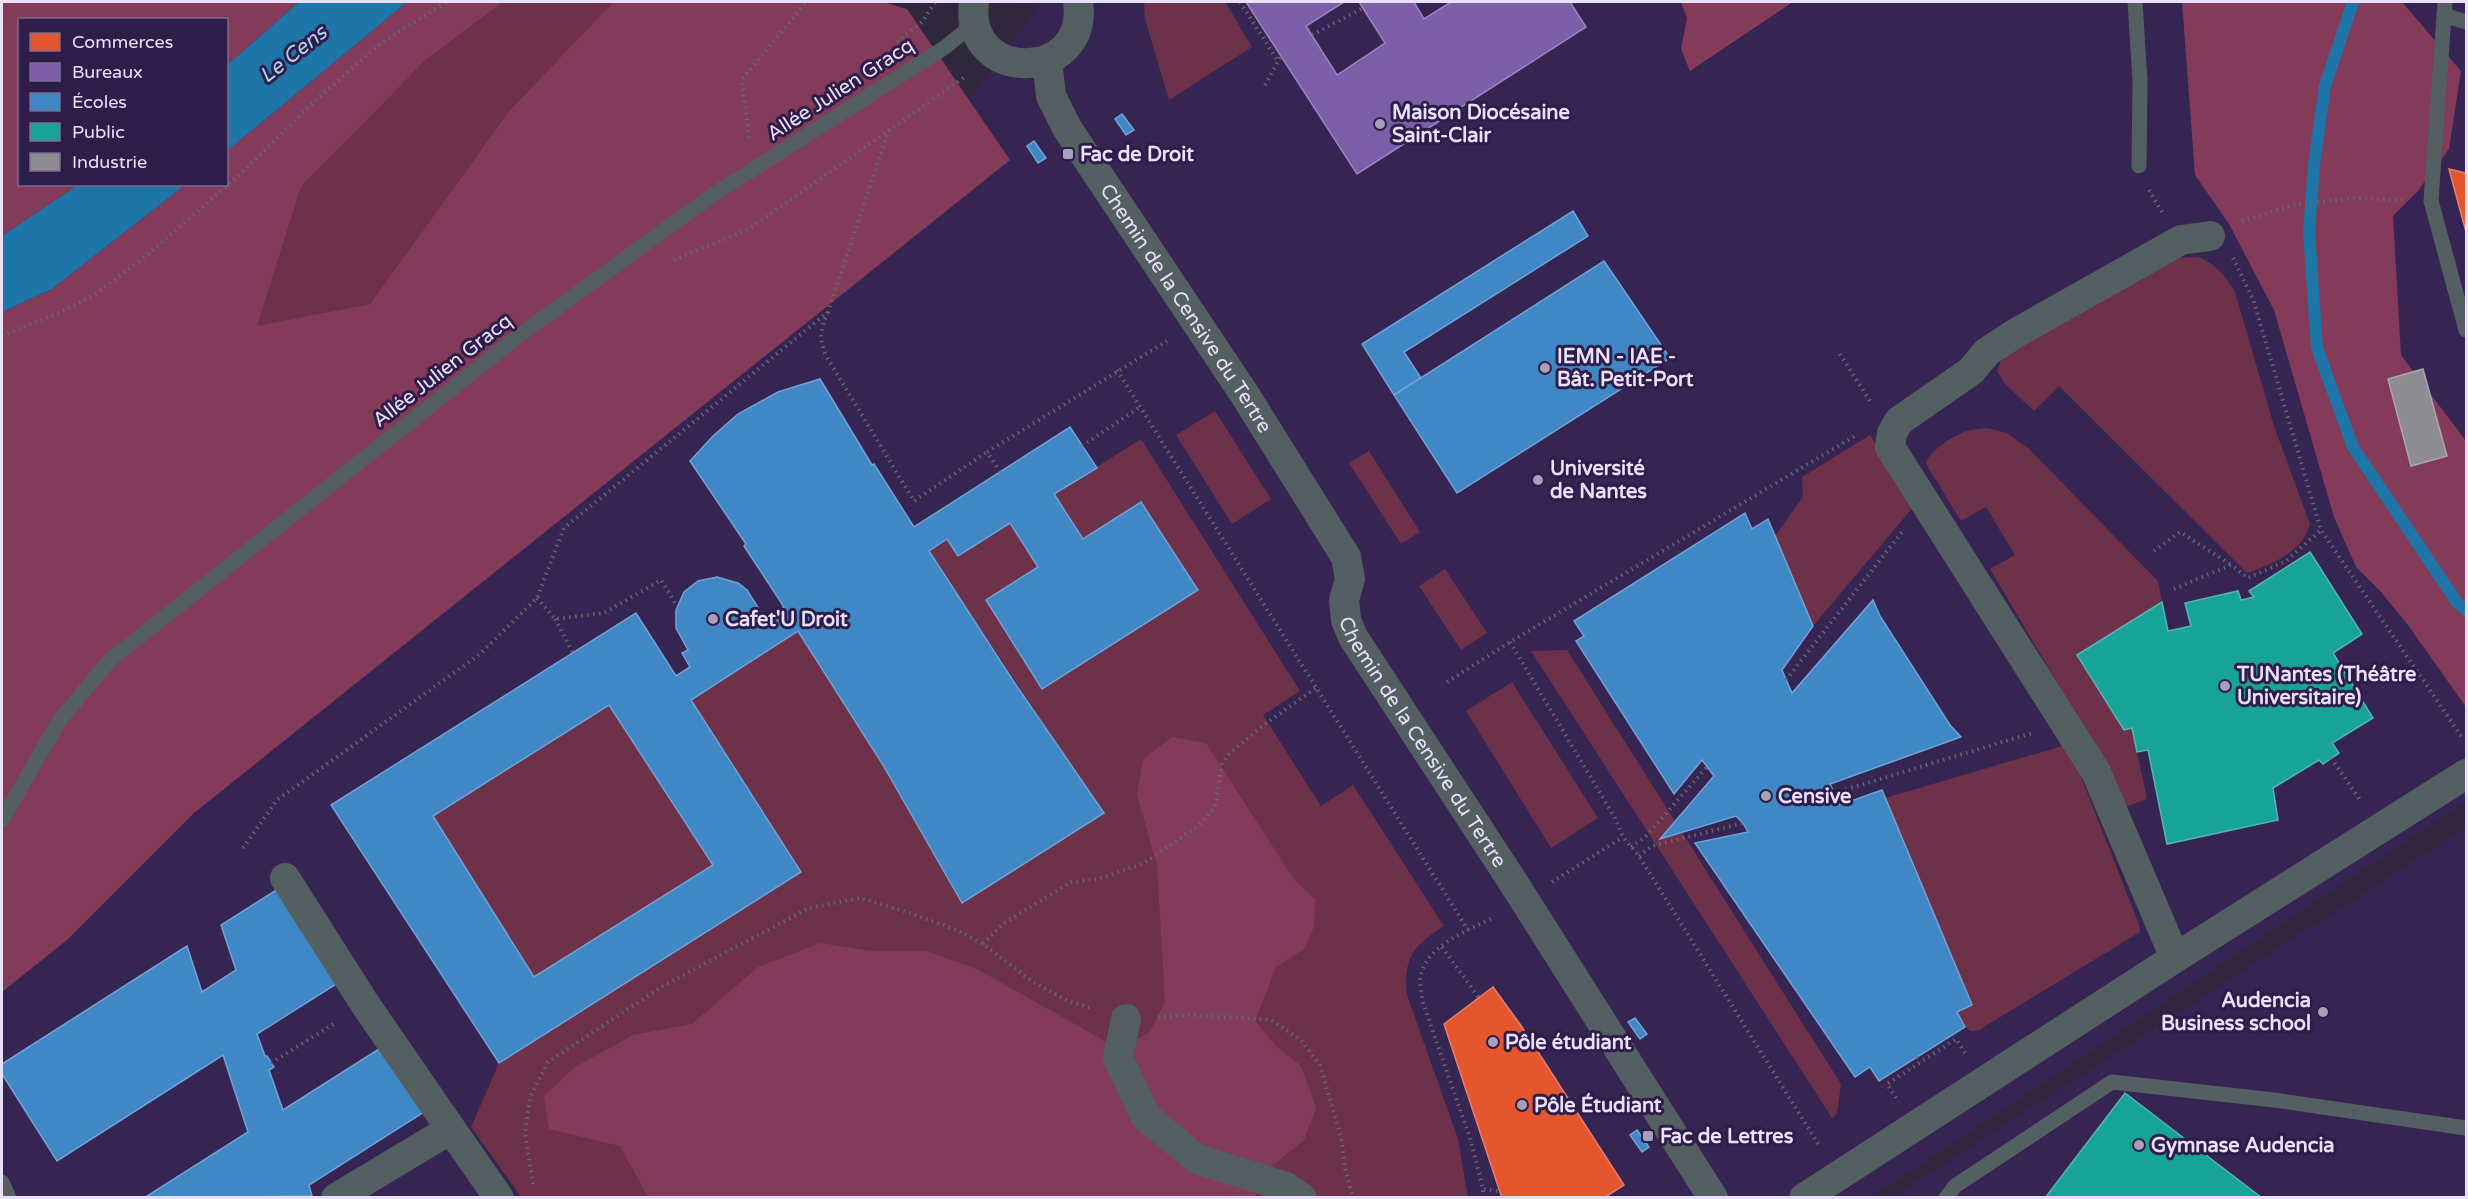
<svg xmlns="http://www.w3.org/2000/svg" width="2468" height="1199" viewBox="0 0 2468 1199" font-family="'Varela Round',sans-serif">
  <style>
    .built { fill: #362453 }
    .green { fill: #6d314a }
    .forest { fill: #843b59 }
    .water { fill: #1e75a8 }
    .shops { fill: #e4572e; stroke: #e6806c; stroke-width: 1.5 }
    .offices { fill: #7b5ea7; stroke: #9c85c1; stroke-width: 1.5 }
    .schools { fill: #3f88c5; stroke: #72a2d6; stroke-width: 1.5; fill-rule: evenodd }
    .public { fill: #17a398; stroke: #56b5b6; stroke-width: 1.5 }
    .industry { fill: #8d8d92; stroke: #a9a6b2; stroke-width: 1.5 }
    .lines { fill: none; stroke-linecap: round; stroke-linejoin: round }
    .stream { stroke: #1e75a8; stroke-width: 12 }
    .path { stroke: #63686f; stroke-width: 4; stroke-dasharray: 1.5 4.5; stroke-linecap: butt }
    .lane { stroke: #545f61; stroke-width: 15 }
    .street { stroke: #545f61; stroke-width: 30 }
    .poi-dot { fill: #a89fba; stroke: #2e1d49; stroke-width: 2 }
    .labels { text-anchor: middle; stroke-width: 6; stroke-linejoin: round; paint-order: stroke }
    .street-label { font-size: 20px; fill: #e9e0fd; stroke: #2e1d49 }
    .poi-label { font-size: 20px; font-weight: bold; fill: #e9e0fd; stroke: #2e1d49; text-anchor: start }
    .water-label { font-size: 21px; font-style: italic; fill: #add6f3; stroke: #2e1d49 }
  </style>
  <rect width="100%" height="100%" fill="#30273f"/>
  <!-- built -->
  <g class="built">
    <polygon points="1042,2 2466,2 2466,801 1872,1197 2,1198 2,992 67,940 194,813 1010,160 970,99"/>
    <polygon points="2466,827 2466,1197 1893,1197"/>
  </g>
  <!-- green -->
  <g class="green">
    <polygon points="503,2 613,2 508,112 370,304 256,327 301,187 426,60"/>
    <polygon points="1144,2 1225,2 1252,47 1169,100 1145,19"/>
    <path d="M2199,257C2216,265 2225,275 2235,292L2274,426L2310,524C2304,551 2271,565 2247,573L2059,386L2034,411L2004,383L1997,371L2001,361L2042,331L2156,267L2179,258Z"/>
    <polygon points="1215,411 1271,499 1232,524 1176,435"/>
    <path d="M1987,428L2007,433L2028,448L2158,581L2162,602L2077,656L2124,730L2132,728L2147,799L2125,807L2103,760L1990,569L2015,555L1986,507L1961,521L1926,464C1927,452 1956,434 1967,431C1973,429 1981,429 1987,428Z"/>
    <polygon points="1870,435 1915,505 1813,626 1775,536 1803,497 1802,477"/>
    <path d="M1141,439L1300,691L1263,715L1321,806L1353,785L1444,926C1414,945 1403,958 1407,995L1458,1139L1468,1197H521L471,1127L499,1063L800,873L691,700L798,631L883,765L961,903L1103,813L929,551L947,539L1010,523L1038,567L986,600L1043,689L1198,590L1141,503L1083,539L1054,494Z"/>
    <polygon points="1369,451 1420,532 1401,544 1349,463"/>
    <polygon points="1445,569 1487,633 1461,650 1419,586"/>
    <polygon points="1567,650 1841,1084 1837,1113 1832,1118 1531,651"/>
    <polygon points="1512,682 1598,818 1551,848 1466,711"/>
    <polygon points="609,705 713,865 534,977 433,816"/>
    <polygon points="2066,745 2076,764 2140,927 2140,932 1979,1030 1971,1031 1965,1027 1957,1012 1885,798"/>
  </g>
  <!-- forest -->
  <g class="forest">
    <polygon points="2,2 299,2 227,65 226,20 20,20 20,184 78,185 2,236"/>
    <polygon points="407,2 503,2 426,60 301,187 257,326 370,304 508,112 613,2 883,2 907,9 1010,160 194,813 67,940 2,992 2,312 52,289 185,185 226,184 227,151"/>
    <polygon points="1681,2 1793,2 1690,71 1681,49 1687,18"/>
    <polygon points="2182,2 2402,2 2461,71 2449,149 2417,192 2393,216 2401,355 2466,441 2466,707 2408,625 2381,592 2356,567 2334,517 2274,310 2229,224 2195,175"/>
    <polygon points="1172,737 1206,743 1293,878 1315,899 1314,927 1304,949 1276,967 1255,1021 1276,1046 1301,1066 1316,1108 1304,1140 1271,1167 1255,1197 648,1197 620,1146 549,1129 544,1096 575,1067 633,1035 692,1024 758,967 820,943 871,951 926,951 977,969 1119,1049 1149,1033 1165,1002 1157,865 1137,795 1143,759"/>
  </g>
  <!-- water -->
  <g class="water">
    <polygon points="299,2 407,2 227,151 227,65"/>
    <polygon points="78,185 185,185 52,289 2,312 2,236"/>
  </g>
  <!-- shops -->
  <g class="shops">
    <polygon points="2449,169 2466,173 2466,232"/>
    <polygon points="1493,987 1522,1027 1624,1185 1604,1198 1502,1198 1444,1024"/>
  </g>
  <!-- offices -->
  <polygon class="offices" points="1246,2 1344,2 1306,26 1337,75 1385,43 1359,2 1414,2 1424,19 1451,2 1570,2 1586,27 1357,174"/>
  <!-- schools -->
  <g class="schools">
    <polygon points="1122,114 1134,130 1126,135 1115,119"/>
    <polygon points="1034,141 1046,158 1038,163 1027,146"/>
    <polygon points="1573,211 1588,236 1404,352 1421,378 1394,395 1362,344"/>
    <polygon points="1604,261 1670,358 1457,493 1394,395"/>
    <path d="M820,379L872,465L874,464L914,527L1070,427L1097,468L1054,494L1083,539L1141,502L1198,590L1042,689L986,600L1038,567L1010,523L958,556L947,539L929,551L1014,682L1104,813L962,903L883,765L798,631L691,700L801,872L499,1063L331,805L636,613L676,676L690,667L682,653L688,650L676,628V610L684,592L698,581L717,577L738,583L747,590L766,620L784,607L744,546L746,544L690,461L713,436L738,414L778,392ZM609,705L713,865L534,977L433,816Z"/>
    <polygon points="1745,513 1752,529 1768,519 1813,626 1782,670 1792,693 1873,600 1880,616 1950,725 1961,737 1830,784 1840,805 1882,790 1972,1005 1957,1012 1965,1027 1879,1081 1870,1067 1855,1077 1695,843 1748,832 1743,823 1736,816 1660,839 1714,776 1702,760 1674,794 1576,641 1584,636 1574,621"/>
    <polygon points="281,887 341,981 257,1034 265,1056 267,1056 274,1067 269,1070 283,1110 382,1047 424,1112 309,1185 312,1196 144,1198 248,1132 223,1055 57,1161 2,1074 2,1064 187,946 202,992 236,970 221,925"/>
    <polygon points="1635,1018 1647,1034 1640,1039 1628,1022"/>
    <polygon points="1637,1130 1649,1147 1642,1152 1630,1135"/>
  </g>
  <!-- public -->
  <g class="public">
    <polygon points="2310,552 2362,634 2333,653 2373,718 2332,743 2339,753 2323,764 2319,760 2273,788 2278,820 2167,844 2148,750 2137,752 2132,728 2124,730 2077,655 2162,602 2168,631 2191,626 2185,603 2238,591 2241,600 2254,597 2249,591"/>
    <polygon points="2125,1093 2262,1198 2045,1198"/>
  </g>
  <!-- industry -->
  <polygon class="industry" points="2423,369 2447,456 2411,466 2388,379"/>
  <g class="lines">
    <!-- stream -->
    <polyline class="stream" points="2353,2 2325,86 2314,165 2309,232 2317,348 2353,447 2456,601 2466,610"/>
    <!-- path -->
    <g class="path">
      <polyline points="1240,2 1278,61"/>
      <polyline points="1312,35 1363,8"/>
      <polyline points="897,42 923,21 935,2"/>
      <polyline points="1265,85 1281,56"/>
      <polyline points="749,138 742,79 807,2"/>
      <polyline points="2149,190 2162,212"/>
      <polyline points="2242,221 2294,205 2354,198 2405,200"/>
      <polyline points="2233,258 2253,299 2321,530 2463,739"/>
      <polyline points="674,260 749,229 966,76"/>
      <path d="M828,312C820,329 819,339 826,356L914,501L987,452"/>
      <polyline points="2,336 65,310 94,295 146,256 236,178 316,100 381,43 446,2"/>
      <polyline points="1840,354 1870,401"/>
      <polyline points="1117,370 1468,930"/>
      <polyline points="1082,446 1140,407"/>
      <polyline points="1000,472 987,452 1167,341"/>
      <polyline points="2154,551 2180,532 2230,564"/>
      <polyline points="2174,589 2231,565 2248,578 2286,561 2321,530"/>
      <polyline points="537,598 555,619 604,613 661,580 677,606"/>
      <polyline points="555,619 573,653"/>
      <polyline points="1510,642 1615,818 1623,837 1639,856 1820,1147"/>
      <polyline points="1786,680 1902,532"/>
      <polyline points="1447,682 1510,642 1855,436"/>
      <polyline points="2331,758 2361,801"/>
      <polyline points="1834,793 2032,733"/>
      <polyline points="1631,847 1646,836 1707,767"/>
      <polyline points="243,848 277,800 480,654 537,598 564,528 828,312 888,132"/>
      <polyline points="1639,856 1652,846 1743,823"/>
      <polyline points="1552,882 1623,837"/>
      <polyline points="983,944 1004,923 1071,882 1099,879 1144,863 1199,825 1215,807 1222,763 1231,752 1265,724 1316,688"/>
      <polyline points="1442,947 1479,998"/>
      <polyline points="1158,1017 1189,1015 1271,1020 1301,1040 1320,1065 1341,1137 1345,1169 1353,1198"/>
      <polyline points="1917,1057 1921,1062"/>
      <polyline points="271,1063 337,1022"/>
      <polyline points="1896,1098 1887,1084 1956,1039 1965,1053"/>
      <polyline points="533,1184 525,1133 530,1097 548,1062 663,986 809,908 860,898 907,912 957,930 983,944 1033,982 1068,1001 1092,1008"/>
      <polyline points="1484,1189 1501,1192"/>
      <path d="M1483,1198V1189L1470,1138L1422,1000C1422,994 1420,987 1420,981C1422,947 1467,931 1494,917"/>
    </g>
    <!-- lane -->
    <g class="lane">
      <polyline points="2135,2 2140,80 2139,166"/>
      <polyline points="2445,2 2431,201 2466,330"/>
      <polyline points="2444,15 2466,22"/>
      <polyline points="2,820 59,721 110,660 517,337 714,194 944,48 974,24"/>
      <polyline points="2,1182 9,1198"/>
      <polyline points="1946,1198 1955,1186 2112,1082 2274,1100 2466,1128"/>
    </g>
    <!-- street -->
    <g class="street">
      <path d="M974,2C963,85 1090,82 1078,2"/>
      <path id="s1" d="M1047,60L1051,96L1067,128L1245,395L1346,557L1350,579L1344,600L1346,620L1353,637L1513,882L1713,1198"/>
      <polyline points="285,878 365,1004 451,1129"/>
      <polyline points="2175,958 2096,772 1890,447 1892,433 1899,421 1971,371 1987,352 2016,333 2181,240 2210,236"/>
      <polyline points="1126,1019 1118,1058 1146,1117 1197,1159 1286,1187 1302,1198"/>
      <polyline points="336,1198 451,1129 499,1198"/>
      <polyline points="1804,1198 2175,958 2466,774"/>
    </g>
  </g>
  <!-- markers -->
  <g class="poi-dot">
    <circle cx="1380" cy="124" r="6"/>
    <rect x="1062" y="148" width="12" height="12" rx="3"/>
    <circle cx="1545" cy="368" r="6"/>
    <circle cx="1538" cy="480" r="6"/>
    <circle cx="713" cy="619" r="6"/>
    <circle cx="2225" cy="686" r="6"/>
    <circle cx="1766" cy="796" r="6"/>
    <circle cx="2323" cy="1012" r="6"/>
    <circle cx="1493" cy="1042" r="6"/>
    <circle cx="1522" cy="1105" r="6"/>
    <rect x="1642" y="1130" width="12" height="12" rx="3"/>
    <circle cx="2139" cy="1145" r="6"/>
  </g>
  <g class="labels">
    <!-- street labels -->
    <g class="street-label">
      <text transform="translate(840 89) rotate(-33)" y="7">Allée Julien Gracq</text>
      <text dy="7" stroke="none"><textPath href="#s1" startOffset="288">Chemin de la Censive du Tertre</textPath></text>
      <text transform="translate(442 370) rotate(-38)" y="7">Allée Julien Gracq</text>
      <text dy="7" stroke="none"><textPath href="#s1" startOffset="792">Chemin de la Censive du Tertre</textPath></text>
    </g>
    <!-- poi labels -->
    <g class="poi-label">
      <text x="1392" y="119">Maison Diocésaine<tspan x="1392" dy="23">Saint-Clair</tspan></text>
      <text x="1080" y="161">Fac de Droit</text>
      <text x="1557" y="363">IEMN - IAE -<tspan x="1557" dy="23">Bât. Petit-Port</tspan></text>
      <text x="1550" y="475">Université<tspan x="1550" dy="23">de Nantes</tspan></text>
      <text x="725" y="626">Cafet'U Droit</text>
      <text x="2237" y="681">TUNantes (Théâtre<tspan x="2237" dy="23">Universitaire)</tspan></text>
      <text x="1778" y="803">Censive</text>
      <text x="2311" y="1007" text-anchor="end">Audencia<tspan x="2311" dy="23">Business school</tspan></text>
      <text x="1505" y="1049">Pôle étudiant</text>
      <text x="1534" y="1112">Pôle Étudiant</text>
      <text x="1660" y="1143">Fac de Lettres</text>
      <text x="2151" y="1152">Gymnase Audencia</text>
    </g>
    <!-- water labels -->
    <g class="water-label">
      <text transform="translate(293 54) rotate(-38)" y="7">Le Cens</text>
    </g>
  </g>
  <!-- border -->
  <rect width="2468" height="1199" fill="none" stroke="#e9e0fd" stroke-width="6"/>
  <!-- legend -->
  <rect x="18" y="18" width="210" height="168" fill="#2e1d49" stroke="#796b91" stroke-width="1.5"/>
  <rect x="30" y="33" width="30" height="18" fill="#e4572e" stroke="#796b91" stroke-width="1.5"/>
  <text x="72" y="48" font-size="18" fill="#e9e0fd">Commerces</text>
  <rect x="30" y="63" width="30" height="18" fill="#7b5ea7" stroke="#796b91" stroke-width="1.5"/>
  <text x="72" y="78" font-size="18" fill="#e9e0fd">Bureaux</text>
  <rect x="30" y="93" width="30" height="18" fill="#3f88c5" stroke="#796b91" stroke-width="1.5"/>
  <text x="72" y="108" font-size="18" fill="#e9e0fd">Écoles</text>
  <rect x="30" y="123" width="30" height="18" fill="#17a398" stroke="#796b91" stroke-width="1.5"/>
  <text x="72" y="138" font-size="18" fill="#e9e0fd">Public</text>
  <rect x="30" y="153" width="30" height="18" fill="#8d8d92" stroke="#796b91" stroke-width="1.5"/>
  <text x="72" y="168" font-size="18" fill="#e9e0fd">Industrie</text>
</svg>
